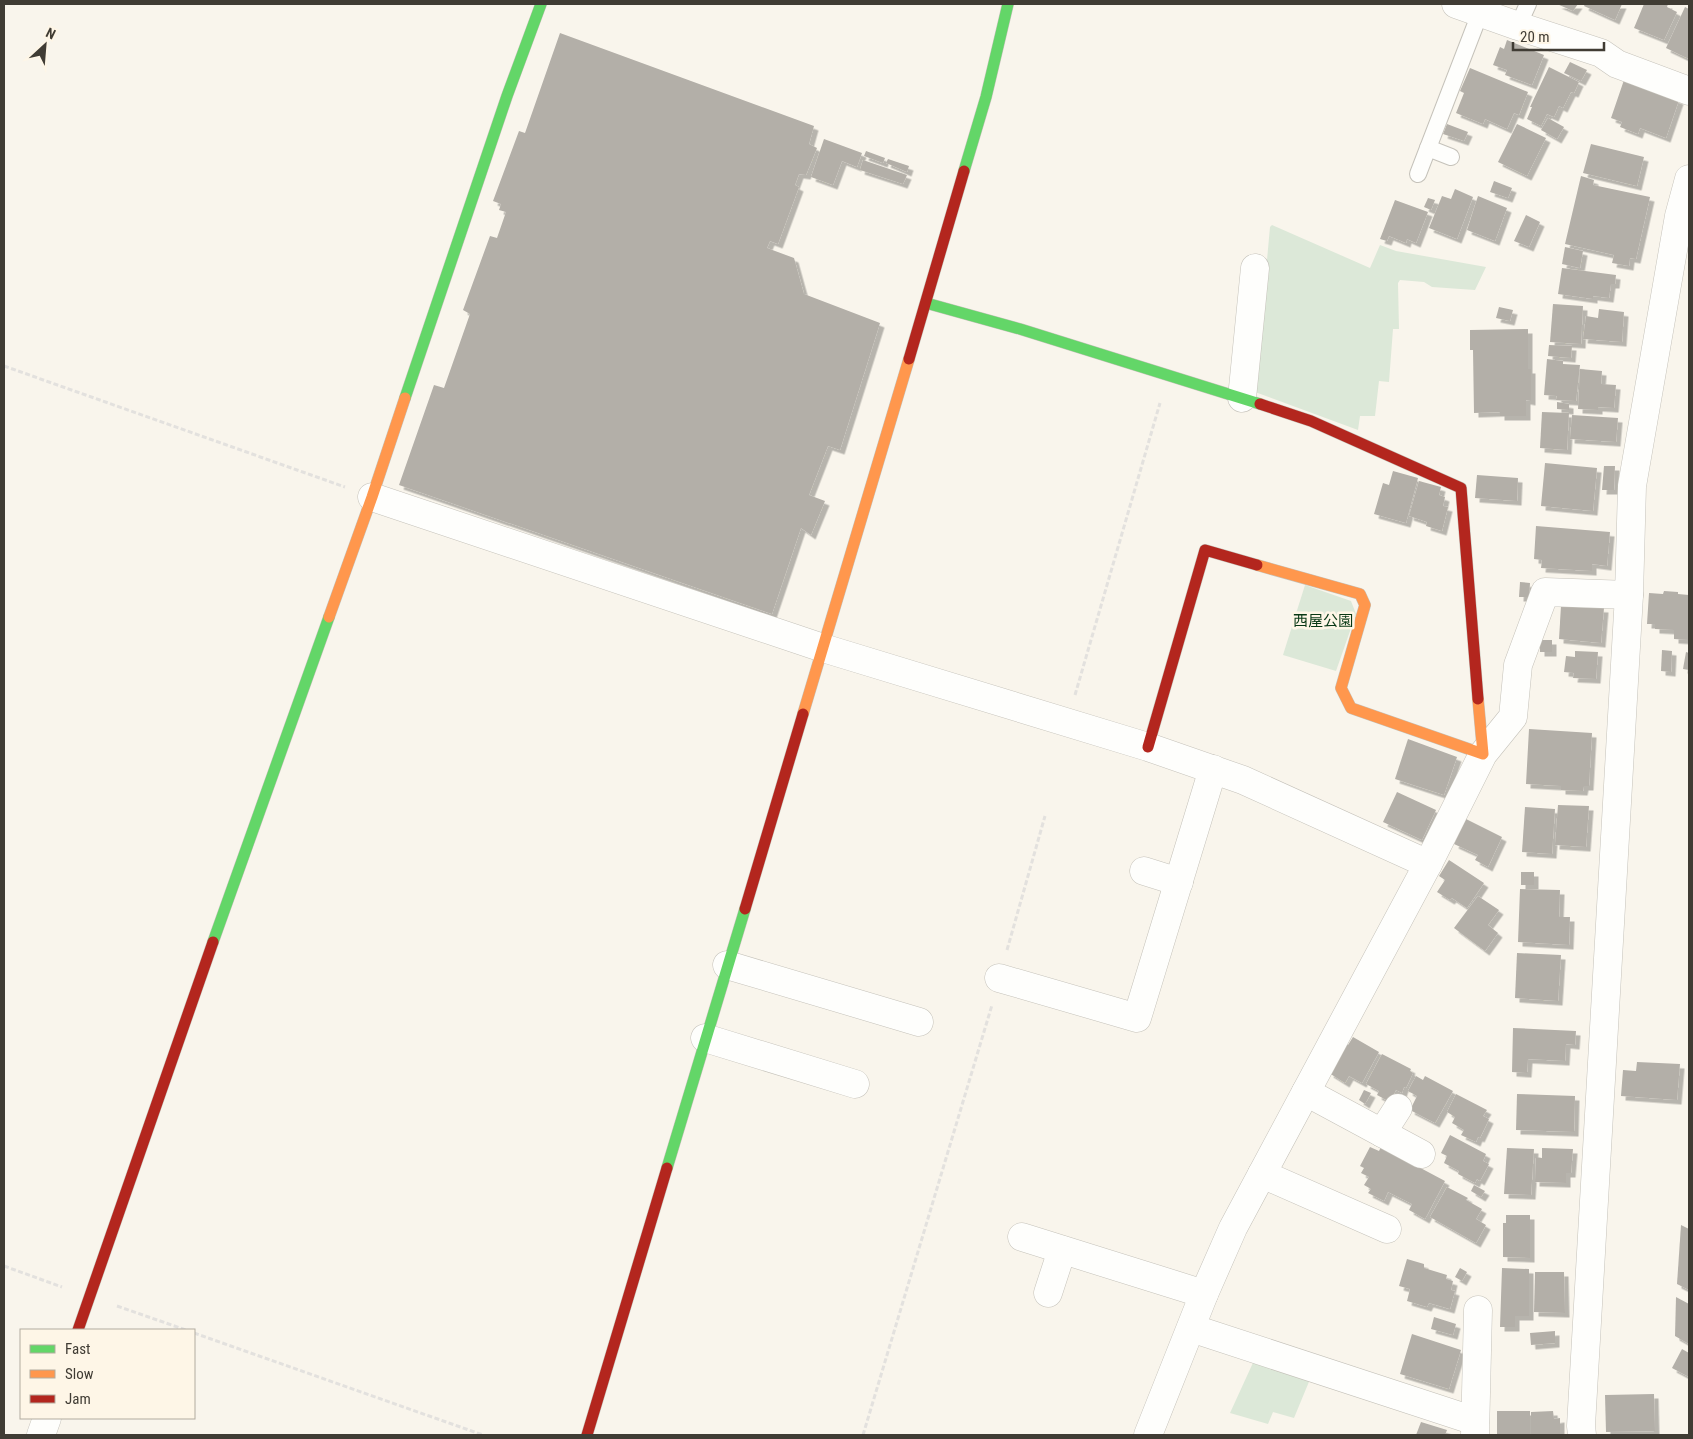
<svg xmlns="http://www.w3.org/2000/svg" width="1693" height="1439" viewBox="0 0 1693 1439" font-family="'Roboto Condensed','Noto Sans JP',sans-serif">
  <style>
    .green { fill: #dce8d8 }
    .building { fill: #b3afa8; filter: url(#shadow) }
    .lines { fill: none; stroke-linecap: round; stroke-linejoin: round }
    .lane-casing { stroke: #c5c2ba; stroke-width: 18 }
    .street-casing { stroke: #c5c2ba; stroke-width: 29 }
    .fast-casing { stroke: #c5c2ba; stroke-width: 12 }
    .slow-casing { stroke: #c5c2ba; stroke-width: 12 }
    .jam-casing { stroke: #c5c2ba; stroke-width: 12 }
    .path { stroke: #e3e1de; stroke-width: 3; stroke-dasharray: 5 2.5; stroke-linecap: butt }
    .lane { stroke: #fefefc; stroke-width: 16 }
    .street { stroke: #fefefc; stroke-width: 28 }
    .fast { stroke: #63d668; stroke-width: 11 }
    .slow { stroke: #ff974d; stroke-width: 11 }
    .jam { stroke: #b3261e; stroke-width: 11 }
    .labels { text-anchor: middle; stroke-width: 5; stroke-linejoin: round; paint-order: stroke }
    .park-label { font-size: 15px; fill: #073714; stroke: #fef6e7 }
  </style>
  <defs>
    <filter id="shadow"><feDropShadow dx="4.5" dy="4.5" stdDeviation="0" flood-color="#0004"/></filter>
  </defs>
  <rect width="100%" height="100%" fill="#f9f5ec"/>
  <!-- green -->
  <g class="green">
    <polygon points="1272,225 1370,268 1380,245 1396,251 1486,267 1475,290 1432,287 1424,282 1400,280 1398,283 1399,329 1393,329 1389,382 1379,381 1375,416 1360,416 1358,430 1255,392 1270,227"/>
    <polygon points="1305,585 1351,601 1356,614 1336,671 1283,655"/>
    <polygon points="1257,1354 1313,1372 1294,1418 1273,1412 1268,1424 1230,1413"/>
  </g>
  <!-- building -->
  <g class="building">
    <polygon points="1557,4 1578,4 1573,11"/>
    <polygon points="1585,4 1622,4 1615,20 1584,6"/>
    <polygon points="1644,4 1668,4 1667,7 1677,12 1664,40 1634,28"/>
    <polygon points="1685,7 1689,9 1689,59 1666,48"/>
    <polygon points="560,33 814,126 809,144 817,148 806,175 799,174 795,185 799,187 778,244 770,241 767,248 794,258 804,294 880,323 840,450 828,446 809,495 825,501 811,535 801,528 772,614 399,485 434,385 444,388 470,314 463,310 490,236 497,238 506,212 499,210 501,204 493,201 519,131 525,133"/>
    <polygon points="1507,40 1544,55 1532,85 1505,75 1507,70 1493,65 1500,47 1504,49"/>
    <polygon points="1570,62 1587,70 1581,81 1564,73"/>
    <polygon points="1549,67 1579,82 1574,93 1571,92 1563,108 1559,106 1554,117 1547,114 1541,126 1527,119 1532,107 1530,107"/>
    <polygon points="1470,68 1528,92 1519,115 1514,113 1507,129 1485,119 1483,124 1456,113 1464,93 1460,91"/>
    <polygon points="1624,80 1679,100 1666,138 1640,128 1638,134 1620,127 1622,122 1611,118"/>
    <polygon points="1548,118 1564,127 1557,139 1541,130"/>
    <polygon points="1447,124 1468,132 1464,141 1443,134"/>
    <polygon points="1517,124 1546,138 1527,176 1498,162"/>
    <polygon points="824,139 862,153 857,167 842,161 833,185 811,177"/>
    <polygon points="1591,144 1644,157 1637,186 1583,173"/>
    <polygon points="866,151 885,158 883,163 864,156"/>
    <polygon points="888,159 909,166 907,172 886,163"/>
    <polygon points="863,160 907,175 903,184 860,170"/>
    <polygon points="1581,176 1594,180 1593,185 1650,197 1636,259 1630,258 1629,266 1612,263 1614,255 1565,244"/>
    <polygon points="1494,181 1512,188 1508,198 1490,192"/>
    <polygon points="1455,189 1473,197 1457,239 1429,228 1442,196 1451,199"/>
    <polygon points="1478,196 1507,208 1495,241 1467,230"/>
    <polygon points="1428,198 1435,200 1431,210 1424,207"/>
    <polygon points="1395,200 1428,212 1416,243 1407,239 1406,243 1389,236 1387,241 1380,239"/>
    <polygon points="1526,215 1540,222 1529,247 1514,241"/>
    <polygon points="1565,247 1583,251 1580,268 1562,264"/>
    <polygon points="1562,268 1616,275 1615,284 1611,284 1609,298 1593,296 1593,299 1558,294"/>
    <polygon points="1553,304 1583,306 1581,344 1550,342"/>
    <polygon points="1499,307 1513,310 1510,321 1496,318"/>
    <polygon points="1599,309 1624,312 1622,342 1583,339 1586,316 1598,318"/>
    <polygon points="1528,329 1528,369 1531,369 1531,401 1526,400 1526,416 1500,416 1500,412 1474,413 1473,350 1470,350 1470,330"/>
    <polygon points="1549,345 1572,346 1571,358 1548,356"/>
    <polygon points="1547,359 1563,361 1563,364 1580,365 1576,401 1556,400 1557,396 1544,395"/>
    <polygon points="1580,369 1602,371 1601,384 1616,385 1614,408 1598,407 1598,410 1578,409"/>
    <polygon points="1557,402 1569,404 1569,410 1557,409"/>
    <polygon points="1542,412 1569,413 1567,450 1540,448"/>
    <polygon points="1572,415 1618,418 1616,442 1570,439"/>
    <polygon points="1545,463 1597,468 1593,511 1541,506"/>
    <polygon points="1604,466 1615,466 1614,490 1602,490"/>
    <polygon points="1393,471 1418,478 1406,523 1374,514 1383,483 1389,485"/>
    <polygon points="1477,475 1518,478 1517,501 1475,498"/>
    <polygon points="1419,481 1441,487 1439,495 1445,497 1443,506 1448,507 1442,531 1426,526 1427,522 1409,516"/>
    <polygon points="1536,526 1610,532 1607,566 1592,564 1592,571 1541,568 1542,560 1534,559"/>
    <polygon points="1520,582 1530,583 1529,597 1519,597"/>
    <polygon points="1664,591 1678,592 1678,594 1689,595 1689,640 1674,639 1674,630 1655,629 1655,624 1647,624 1649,593 1663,594"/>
    <polygon points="1561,606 1604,608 1601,643 1559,639"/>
    <rect x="1540" y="640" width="12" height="12"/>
    <polygon points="1662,650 1672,651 1671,672 1661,671"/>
    <polygon points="1575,651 1598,652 1596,679 1573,678 1574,673 1564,672 1566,656 1575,657"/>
    <polygon points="1686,652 1689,653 1689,670 1683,669"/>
    <polygon points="1529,729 1592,733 1589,786 1584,786 1583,791 1561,790 1561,786 1526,784"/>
    <polygon points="1408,739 1457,757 1444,795 1395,779"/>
    <polygon points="1397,792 1436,810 1422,840 1383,822"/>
    <polygon points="1558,805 1589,806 1586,847 1555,845"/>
    <polygon points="1525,807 1555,809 1552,854 1522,852"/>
    <polygon points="1466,819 1502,837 1488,867 1475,860 1478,855 1454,844"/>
    <polygon points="1449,860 1484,883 1467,908 1452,898 1450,900 1437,892 1445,880 1439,876"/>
    <rect x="1521" y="872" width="13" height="13"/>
    <polygon points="1520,889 1560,890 1559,917 1570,917 1569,945 1518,942"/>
    <polygon points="1478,896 1499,910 1488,925 1498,933 1485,951 1454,928"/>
    <polygon points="1517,953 1561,955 1558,1001 1515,998"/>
    <polygon points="1513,1028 1576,1031 1575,1045 1566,1044 1565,1061 1528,1059 1527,1073 1512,1072"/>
    <polygon points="1353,1037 1379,1052 1362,1083 1349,1076 1345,1083 1329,1073 1345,1043 1348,1045"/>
    <polygon points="1382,1054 1411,1069 1410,1071 1413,1073 1406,1088 1404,1087 1402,1093 1396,1090 1390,1102 1377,1095 1379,1091 1366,1084"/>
    <polygon points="1637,1062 1680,1064 1677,1100 1621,1096 1623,1070 1636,1071"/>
    <polygon points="1416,1076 1423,1080 1425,1076 1453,1091 1435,1123 1410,1110 1417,1096 1408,1091"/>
    <polygon points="1364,1090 1371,1093 1365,1104 1359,1100"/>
    <polygon points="1456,1094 1487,1110 1483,1116 1489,1119 1480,1138 1478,1137 1476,1142 1461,1135 1464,1130 1452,1123 1455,1117 1447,1112"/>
    <polygon points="1517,1094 1575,1096 1574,1132 1516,1130"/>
    <polygon points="1450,1135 1486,1154 1483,1161 1489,1164 1480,1181 1477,1179 1475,1183 1458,1174 1459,1171 1444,1163 1447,1156 1441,1153"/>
    <polygon points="1370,1147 1379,1151 1381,1147 1445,1181 1425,1219 1409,1210 1412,1204 1388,1192 1384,1201 1368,1193 1371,1189 1364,1185 1369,1177 1361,1173 1364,1168 1360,1166"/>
    <polygon points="1507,1148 1534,1149 1531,1195 1504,1194"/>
    <polygon points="1542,1148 1573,1149 1571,1173 1566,1173 1566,1183 1535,1182 1536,1157 1542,1158"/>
    <polygon points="1474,1185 1485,1191 1481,1197 1471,1191"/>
    <polygon points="1447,1187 1468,1198 1466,1200 1482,1209 1476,1219 1486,1225 1476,1243 1430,1217"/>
    <polygon points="1506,1215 1530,1215 1530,1258 1503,1257 1503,1223 1506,1223"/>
    <polygon points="1681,1225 1689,1229 1689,1290 1677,1284"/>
    <polygon points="1407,1259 1424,1264 1424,1268 1447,1275 1446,1279 1453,1281 1451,1290 1455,1291 1450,1309 1429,1303 1427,1307 1407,1301 1410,1289 1399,1286"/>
    <polygon points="1460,1268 1467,1272 1462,1281 1455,1277"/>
    <polygon points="1502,1268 1529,1269 1529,1316 1515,1316 1515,1327 1500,1327"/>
    <polygon points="1535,1272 1564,1272 1565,1313 1534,1312"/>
    <polygon points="1676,1297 1689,1304 1689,1344 1675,1336"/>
    <polygon points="1434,1317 1456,1324 1453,1335 1431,1329"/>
    <polygon points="1555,1331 1555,1343 1531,1345 1530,1333"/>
    <polygon points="1412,1334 1461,1350 1449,1389 1400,1374"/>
    <polygon points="1682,1349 1689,1353 1689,1377 1672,1368"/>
    <polygon points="1654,1394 1655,1431 1606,1432 1605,1395"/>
    <rect x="1497" y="1411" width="33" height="24"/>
    <polygon points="1553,1411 1554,1419 1560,1418 1560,1435 1531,1435 1531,1412"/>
    <polygon points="1421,1422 1447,1430 1445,1435 1416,1435"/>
  </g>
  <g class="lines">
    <!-- lane casing -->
    <g class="lane-casing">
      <g id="lane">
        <polyline points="1518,26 1528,4"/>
        <polyline points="1428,148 1451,157"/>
        <polyline points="1418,174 1480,13"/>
      </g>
    </g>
    <!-- street casing -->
    <g class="street-casing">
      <g id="street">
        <polyline points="1456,4 1518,26 1601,53 1617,64 1689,91"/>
        <polyline points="1242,398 1255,268"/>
        <polyline points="372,497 823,648 1148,747 1243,780 1428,864"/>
        <polyline points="1144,871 1179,882"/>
        <polyline points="727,965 919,1022"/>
        <polyline points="999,978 1137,1018 1213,769"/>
        <polyline points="705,1038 855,1084"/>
        <polyline points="1306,1092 1421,1154"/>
        <polyline points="1382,1133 1398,1108"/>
        <polyline points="1262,1174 1387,1229"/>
        <polyline points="1022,1237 1204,1294"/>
        <polyline points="1048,1293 1062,1250"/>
        <polyline points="1191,1328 1475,1421"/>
        <polyline points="41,1435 47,1418"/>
        <polyline points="1148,1435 1204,1294 1233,1228 1428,864 1483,754 1513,717 1518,665 1545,592 1629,595"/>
        <polyline points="1475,1435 1478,1310"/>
        <polyline points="1582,1435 1581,1426 1629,595 1632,486 1679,216 1689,179"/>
      </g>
    </g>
    <!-- fast casing -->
    <g class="fast-casing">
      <g id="fast">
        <polyline points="964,171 986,97 1008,4"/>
        <polyline points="926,303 1020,329 1260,404"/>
        <polyline points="405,398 507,96 541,4"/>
        <polyline points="213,942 329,617"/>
        <polyline points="667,1168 745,909"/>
      </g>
    </g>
    <!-- slow casing -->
    <g class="slow-casing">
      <g id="slow">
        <polyline points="1257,565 1360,594 1365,605 1341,688 1351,708 1483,754 1478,699"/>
        <polyline points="329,617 372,497 405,398"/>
        <polyline points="803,714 909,359"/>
      </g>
    </g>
    <!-- jam casing -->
    <g class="jam-casing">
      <g id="jam">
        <polyline points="909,359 964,171"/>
        <polyline points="1260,404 1311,421 1461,488 1478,699"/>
        <polyline points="1148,747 1205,550 1257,565"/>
        <polyline points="745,909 803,714"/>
        <polyline points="78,1330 213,942"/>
        <polyline points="587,1435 667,1168"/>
      </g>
    </g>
    <!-- path -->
    <g class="path">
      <polyline points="4,366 345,487"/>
      <polyline points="1075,695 1160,403"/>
      <polyline points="1007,950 1045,816"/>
      <polyline points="4,1266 62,1287"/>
      <polyline points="117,1306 186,1330"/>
      <polyline points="194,1333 483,1435"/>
      <polyline points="863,1435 992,1005"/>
    </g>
    <!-- lane -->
    <use href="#lane" class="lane"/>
    <!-- street -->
    <use href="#street" class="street"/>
    <!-- fast -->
    <use href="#fast" class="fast"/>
    <!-- slow -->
    <use href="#slow" class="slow"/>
    <!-- jam -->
    <use href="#jam" class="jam"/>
  </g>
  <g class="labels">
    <!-- park labels -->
    <g class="park-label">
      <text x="1323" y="626">西屋公園</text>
    </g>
  </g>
  <!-- border -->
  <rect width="1693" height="1439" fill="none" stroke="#403c34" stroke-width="10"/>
  <!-- legend -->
  <rect x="20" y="1329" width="175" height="90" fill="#fef6e7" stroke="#b2ac9f"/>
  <rect x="30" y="1345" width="25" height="8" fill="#63d668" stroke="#b2ac9f"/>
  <text x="65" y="1354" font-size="15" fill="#403c34">Fast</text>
  <rect x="30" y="1370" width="25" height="8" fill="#ff974d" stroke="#b2ac9f"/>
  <text x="65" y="1379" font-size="15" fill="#403c34">Slow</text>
  <rect x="30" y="1395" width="25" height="8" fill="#b3261e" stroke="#b2ac9f"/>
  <text x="65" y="1404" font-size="15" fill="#403c34">Jam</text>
  <!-- north arrow -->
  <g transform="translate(45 45) rotate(26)" stroke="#fef6e7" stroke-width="4" paint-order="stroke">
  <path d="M0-4L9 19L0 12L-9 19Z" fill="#403c34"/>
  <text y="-8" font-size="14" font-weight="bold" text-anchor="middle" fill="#403c34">N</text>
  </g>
  <!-- scale -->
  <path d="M1513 42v8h91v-8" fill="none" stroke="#403c34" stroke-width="2.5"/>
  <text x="1520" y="42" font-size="15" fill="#403c34" stroke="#fef6e7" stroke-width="4" paint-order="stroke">20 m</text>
</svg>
